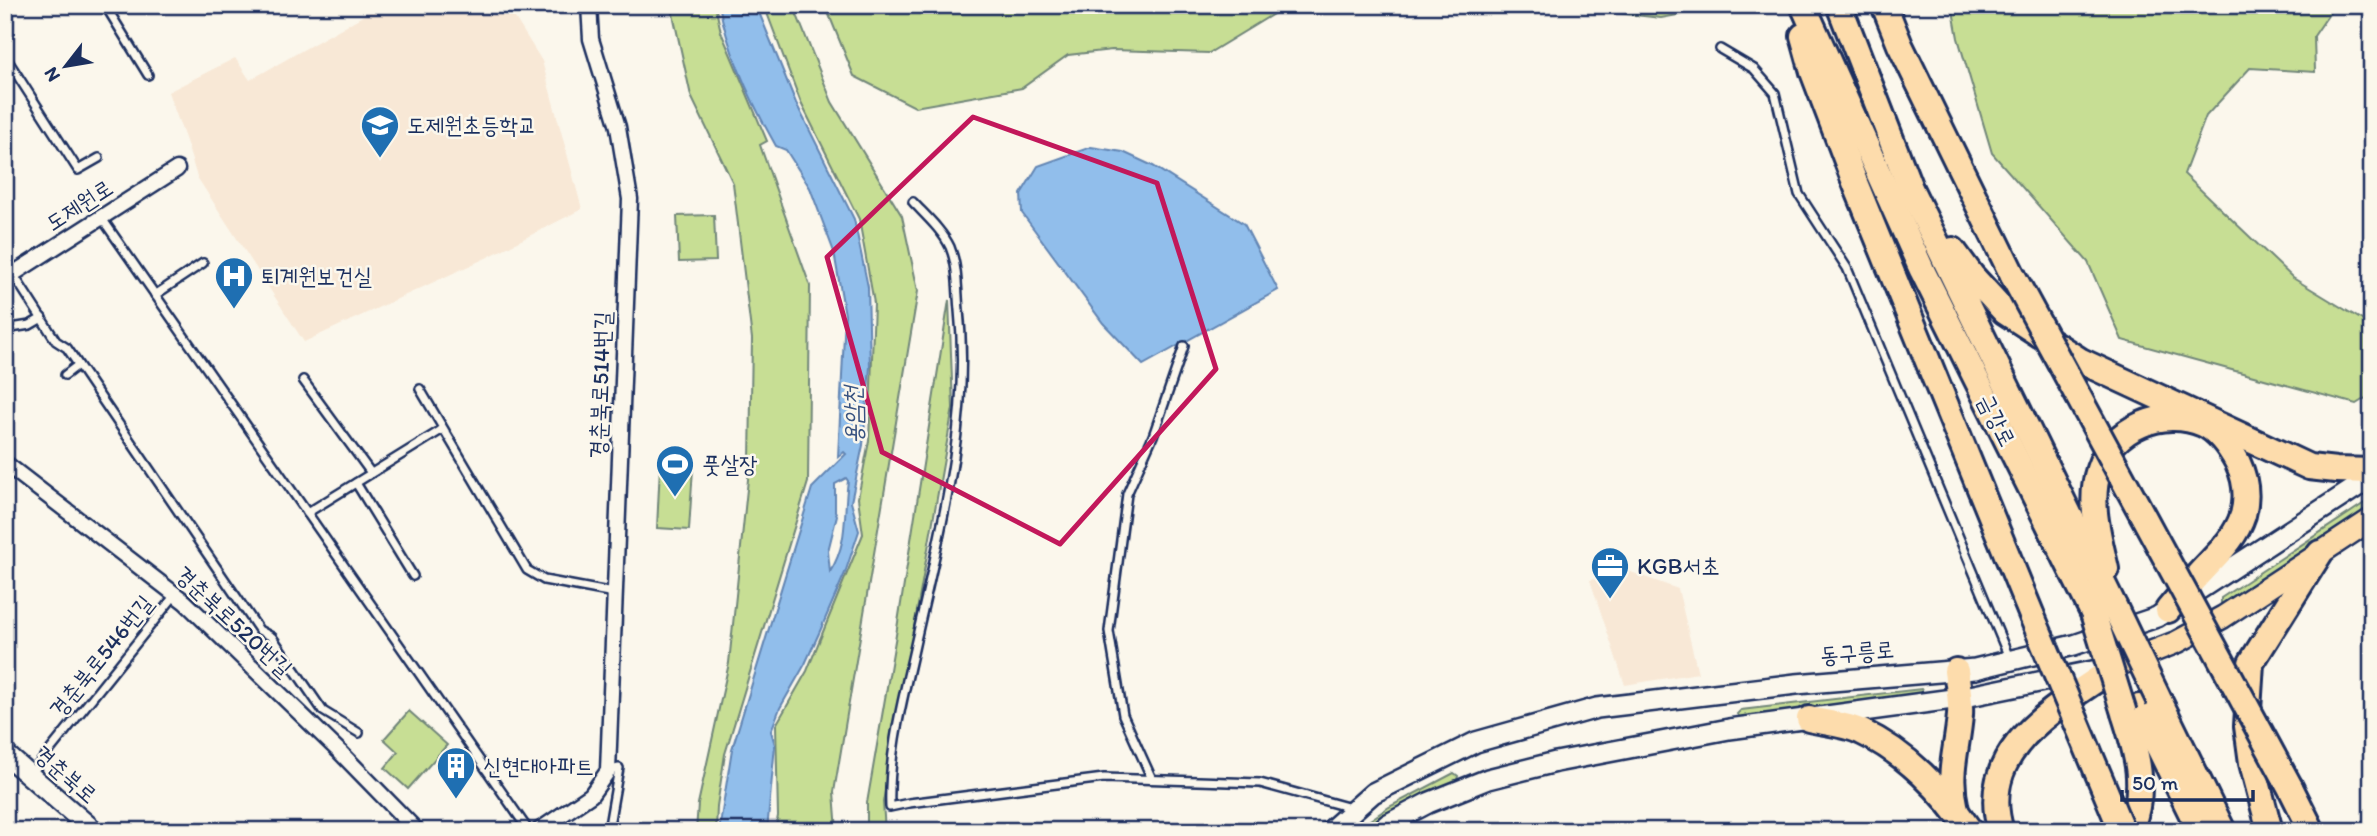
<svg xmlns="http://www.w3.org/2000/svg" width="2377" height="836" viewBox="0 0 2377 836" font-family="Itim,'Poor Story',sans-serif">
  <style>
    .built { fill: #f8e8d6 }
    .green { fill: #c7de94; stroke: #718679; stroke-width: 2 }
    .water { fill: #91beeb; stroke: #6285b3; stroke-width: 2; fill-rule: evenodd }
    .lines { fill: none; stroke-linecap: round; stroke-linejoin: round }
    .lane-casing { stroke: #1b2f5e; stroke-width: 12 }
    .street-casing { stroke: #1b2f5e; stroke-width: 19 }
    .secondary-casing { stroke: #1b2f5e; stroke-width: 24 }
    .primary-casing { stroke: #1b2f5e; stroke-width: 26 }
    .highway-casing { stroke: #1b2f5e; stroke-width: 30 }
    .lane { stroke: #fbf7ec; stroke-width: 7 }
    .street { stroke: #fbf7ec; stroke-width: 14 }
    .secondary { stroke: #fbf7ec; stroke-width: 19 }
    .primary { stroke: #fddcac; stroke-width: 21 }
    .highway { stroke: #fddcac; stroke-width: 24 }
    .highway-bridge-casing { stroke: #1b2f5e; stroke-width: 30; stroke-linecap: butt }
    .highway-bridge { stroke: #fddcac; stroke-width: 24 }
    .marked { fill: none; stroke: #c2185b; stroke-width: 5; stroke-linejoin: round }
    .labels { text-anchor: middle; stroke-width: 5; stroke-linejoin: round; paint-order: stroke }
    .poi-label { font-size: 23px; fill: #1b2f5e; stroke: #fbf7ec; text-anchor: start }
    .street-label { font-size: 23px; fill: #1b2f5e; stroke: #fbf7ec }
    .water-label { font-size: 24px; font-style: italic; fill: #385381; stroke: #fbf7ec }
  </style>
  <rect width="100%" height="100%" fill="#fbf7ec"/>
  <filter id="ink" filterUnits="userSpaceOnUse"><feTurbulence type="fractalNoise" baseFrequency=".0143" numOctaves="2"/><feDisplacementMap in="SourceGraphic" scale="14" xChannelSelector="R" yChannelSelector="G"/><feConvolveMatrix kernelMatrix="1 2 1 2 8 2 1 2 1" color-interpolation-filters="sRGB"/></filter>
  <g filter="url(#ink)">
    <!-- built -->
    <g class="built">
      <polygon points="382,5 507,5 542,61 582,209 486,258 304,342 197,177 186,141 168,92 235,58 250,80"/>
      <polygon points="1628,571 1678,589 1698,673 1625,685 1590,580"/>
    </g>
    <!-- green -->
    <g class="green">
      <polygon points="671,5 715,5 721,32 767,141 760,145 810,286 808,482 725,754 717,806 716,831 696,831 698,804 729,663 750,460 752,339 733,183 691,96"/>
      <polygon points="764,5 793,5 832,102 902,216 918,291 834,792 837,831 775,831 778,816 776,725 807,671 863,534 858,498 869,441 874,303 859,219 801,103"/>
      <polygon points="825,5 1288,5 1209,53 1112,50 1068,55 1022,88 915,107 854,76"/>
      <polygon points="1547,5 1717,5 1717,8 1661,18"/>
      <polygon points="1952,5 2335,5 2314,36 2315,72 2250,68 2206,116 2184,174 2293,278 2372,326 2372,394 2356,404 2122,340 2088,262 1992,153 1958,38"/>
      <polygon points="714,215 716,261 679,262 677,216"/>
      <polygon points="949,300 953,408 883,802 885,831 867,831 867,803 896,635"/>
      <polygon points="660,466 693,468 689,530 657,528"/>
      <polygon points="2372,498 2372,507 2227,604 2221,604 2221,598"/>
      <polygon points="1921,689 1924,694 1740,718 1737,714 1741,710"/>
      <polygon points="409,711 447,745 408,789 385,768 398,752 384,739"/>
      <polygon points="1454,773 1458,776 1457,780 1423,796 1368,831 1354,831 1389,807"/>
    </g>
    <!-- water -->
    <g class="water">
      <path d="M719,5H756L796,103L854,219L868,287L870,367L863,445L851,502L859,531L845,573L820,631L805,664L780,708L771,731L775,745L767,831H719L732,749L812,488L846,454L844,452L838,457L845,315L834,252L810,188L786,150L776,146C751,102 729,55 719,5ZM846,478L848,481C843,515 849,541 830,572L828,551L837,515L835,511V484Z"/>
      <polygon points="1091,147 1123,152 1153,166 1244,224 1278,290 1143,365 1103,323 1022,213 1021,194 1038,166"/>
    </g>
    <g class="lines">
      <!-- lane casing -->
      <g class="lane-casing">
        <g id="lane">
          <polyline points="105,5 148,75"/>
          <polyline points="1720,49 1754,69 1775,93 1799,194 1847,268 2010,660"/>
          <polyline points="5,56 78,170 99,158"/>
          <path d="M913,202C925,215 942,230 950,247C958,266 957,290 959,310C971,422 939,537 915,645C903,699 888,753 890,807L909,803L1104,778L1260,783L1351,808"/>
          <polyline points="101,217 529,831"/>
          <polyline points="13,274 56,341 67,348 259,630 272,637 323,711 359,733"/>
          <polyline points="155,295 203,263"/>
          <polyline points="5,329 30,325 42,318"/>
          <polyline points="65,375 78,365"/>
          <polyline points="303,380 371,473"/>
          <polyline points="420,389 527,570 544,580 614,593"/>
          <polyline points="356,483 413,576"/>
          <polyline points="307,513 443,429"/>
          <polyline points="608,771 619,768 608,831"/>
          <polyline points="31,774 175,595"/>
          <polyline points="1152,779 1123,715 1109,631 1127,494 1153,436 1184,346"/>
        </g>
      </g>
      <!-- street casing -->
      <g class="street-casing">
        <g id="street">
          <polyline points="5,279 177,169"/>
          <polyline points="5,463 185,602 340,752 417,831"/>
          <polyline points="538,831 591,795 608,771 630,199 618,127 591,39 589,5"/>
        </g>
      </g>
      <!-- secondary casing -->
      <g class="secondary-casing">
        <g id="secondary">
          <polyline points="5,754 94,831"/>
          <polyline points="1330,831 1373,793 1476,742 1597,708 1796,684 1975,669 2074,645 2157,617 2372,477"/>
          <polyline points="1380,831 1388,824 1428,803 1488,779 1556,762 1729,729 1960,698 2112,667"/>
        </g>
      </g>
      <!-- primary casing -->
      <g class="primary-casing">
        <polyline id="primary" points="2123,663 2177,642 2223,617 2372,519"/>
      </g>
      <!-- highway casing -->
      <g class="highway-casing">
        <g id="highway">
          <polyline points="1803,5 1922,270 2093,613"/>
          <polyline points="1839,5 1910,188 2114,606"/>
          <polyline points="1884,5 1900,45 2013,276"/>
          <polyline points="1803,36 1813,72 1856,185 2032,616"/>
          <polyline points="1953,250 1972,276 2005,312 2081,361 2309,467 2336,470 2372,471"/>
          <path d="M2106,569C2099,537 2088,502 2099,469C2112,428 2163,407 2203,424C2218,431 2230,448 2238,463C2246,480 2248,496 2243,515C2235,540 2216,555 2199,574C2188,586 2178,598 2168,610"/>
          <path d="M1956,671C1958,685 1961,701 1960,715C1957,752 1947,772 1956,810"/>
          <polyline points="2159,700 2223,831"/>
          <polyline points="2139,707 2200,831"/>
          <path d="M2124,713C2138,756 2147,787 2130,831"/>
          <path d="M1809,719C1825,723 1847,724 1862,732C1905,752 1944,792 1970,831"/>
          <polyline points="2290,787 2312,831"/>
          <path d="M2001,831C1975,748 2059,707 2115,667"/>
          <polyline points="2270,831 2252,763 2247,726 2251,663 2320,553"/>
        </g>
      </g>
      <!-- lane -->
      <use href="#lane" class="lane"/>
      <!-- street -->
      <use href="#street" class="street"/>
      <!-- secondary -->
      <use href="#secondary" class="secondary"/>
      <!-- primary -->
      <use href="#primary" class="primary"/>
      <!-- highway -->
      <use href="#highway" class="highway"/>
      <!-- highway-bridge casing -->
      <g class="highway-bridge-casing">
        <g id="highway-bridge">
          <polyline points="2013,276 2290,787"/>
          <polyline points="2114,606 2159,700"/>
          <polyline points="2093,613 2124,713"/>
          <polyline points="2032,616 2122,831"/>
        </g>
      </g>
      <!-- highway-bridge -->
      <use href="#highway-bridge" class="highway-bridge"/>
    </g>
  </g>
  <!-- marked area -->
  <path class="marked" d="M973,117L1157,183L1216,369L1060,544L882,452L827,257Z"/>
  <!-- icons -->
  <defs>
    <g id="school-pin" transform="scale(2.0125)"><path d="M0 17L-7.5 6A9.5 9.5 0 1 1 7.5 6Z" fill="#1f6fb2" stroke="#fbf7ec"/><path d="M0-5L7-2L0 1L-7-2ZM-4 1L0 2.5L4 1V4Q0 6-4 4Z" fill="#fff"/></g>
    <g id="hospital-pin" transform="scale(2.0125)"><path d="M0 17L-7.5 6A9.5 9.5 0 1 1 7.5 6Z" fill="#1f6fb2" stroke="#fbf7ec"/><path d="M-5-5h3v3.5h4V-5h3V5h-3V1.5h-4V5h-3Z" fill="#fff"/></g>
    <g id="stadium-pin" transform="scale(2.0125)"><path d="M0 17L-7.5 6A9.5 9.5 0 1 1 7.5 6Z" fill="#1f6fb2" stroke="#fbf7ec"/><path d="M0-5a6.5 5 0 1 0 0 10a6.5 5 0 1 0 0-10ZM-3.5-1.8h7v3.6h-7Z" fill="#fff"/></g>
    <g id="office-pin" transform="scale(2.0125)"><path d="M0 17L-7.5 6A9.5 9.5 0 1 1 7.5 6Z" fill="#1f6fb2" stroke="#fbf7ec"/><path d="M-6-3h4V-5.5h4V-3h4V5H-6ZM-1-4.5V-3h2v-1.5ZM-6 0V1H6V0Z" fill="#fff"/></g>
    <g id="building-pin" transform="scale(2.0125)"><path d="M0 17L-7.5 6A9.5 9.5 0 1 1 7.5 6Z" fill="#1f6fb2" stroke="#fbf7ec"/><path d="M-4-6H4V6H1V3H-1V6H-4ZM-2.5-4.3h1.7v1.8h-1.7ZM.8-4.3h1.7v1.8H.8ZM-2.5-1h1.7V.8h-1.7ZM.8-1h1.7V.8H.8Z" fill="#fff"/></g>
  </defs>
  <g fill-rule="evenodd">
    <use href="#school-pin" x="380" y="125"/>
    <use href="#hospital-pin" x="234" y="276"/>
    <use href="#stadium-pin" x="675" y="464"/>
    <use href="#office-pin" x="1610" y="566"/>
    <use href="#building-pin" x="456" y="766"/>
  </g>
  <g class="labels">
    <!-- poi labels -->
    <g class="poi-label">
      <text x="407" y="133">도제원초등학교</text>
      <text x="261" y="284">퇴계원보건실</text>
      <text x="702" y="472">풋살장</text>
      <text x="1637" y="574">KGB서초</text>
      <text x="483" y="774">신현대아파트</text>
    </g>
    <!-- street labels -->
    <g class="street-label">
      <text transform="translate(79 205) rotate(-33)" y="8">도제원로</text>
      <text transform="translate(600 385) rotate(-88)" y="8">경춘북로514번길</text>
      <text transform="translate(1997 420) rotate(63)" y="8">금강로</text>
      <text transform="translate(234 621) rotate(43)" y="8">경춘북로520번길</text>
      <text transform="translate(1857 652) rotate(-5)" y="8">동구릉로</text>
      <text transform="translate(101 656) rotate(-51)" y="8">경춘북로546번길</text>
      <text transform="translate(66 774) rotate(41)" y="8">경춘북로</text>
    </g>
    <!-- water labels -->
    <g class="water-label">
      <text transform="translate(853 415) rotate(-91)" y="8">용암천</text>
    </g>
  </g>
  <!-- margin -->
  <rect width="2377" height="836" fill="none" stroke="#fbf7ec" stroke-width="28"/>
  <rect x="14" y="14" width="2349" height="808" fill="none" stroke="#1b2f5e" stroke-width="2.5" filter="url(#ink)"/>
  <!-- north arrow -->
  <g transform="translate(66 66) rotate(239)" stroke="#fbf7ec" stroke-width="5" paint-order="stroke">
  <path d="M0-5L12 26L0 18L-12 26Z" fill="#1b2f5e"/>
  <text y="-10" font-size="19" font-weight="bold" text-anchor="middle" fill="#1b2f5e">N</text>
  </g>
  <!-- scale -->
  <path d="M2122 790v10h131v-10" fill="none" stroke="#1b2f5e" stroke-width="3.5"/>
  <text x="2132" y="790" font-size="21" fill="#1b2f5e" stroke="#fbf7ec" stroke-width="5" paint-order="stroke">50 m</text>
</svg>
